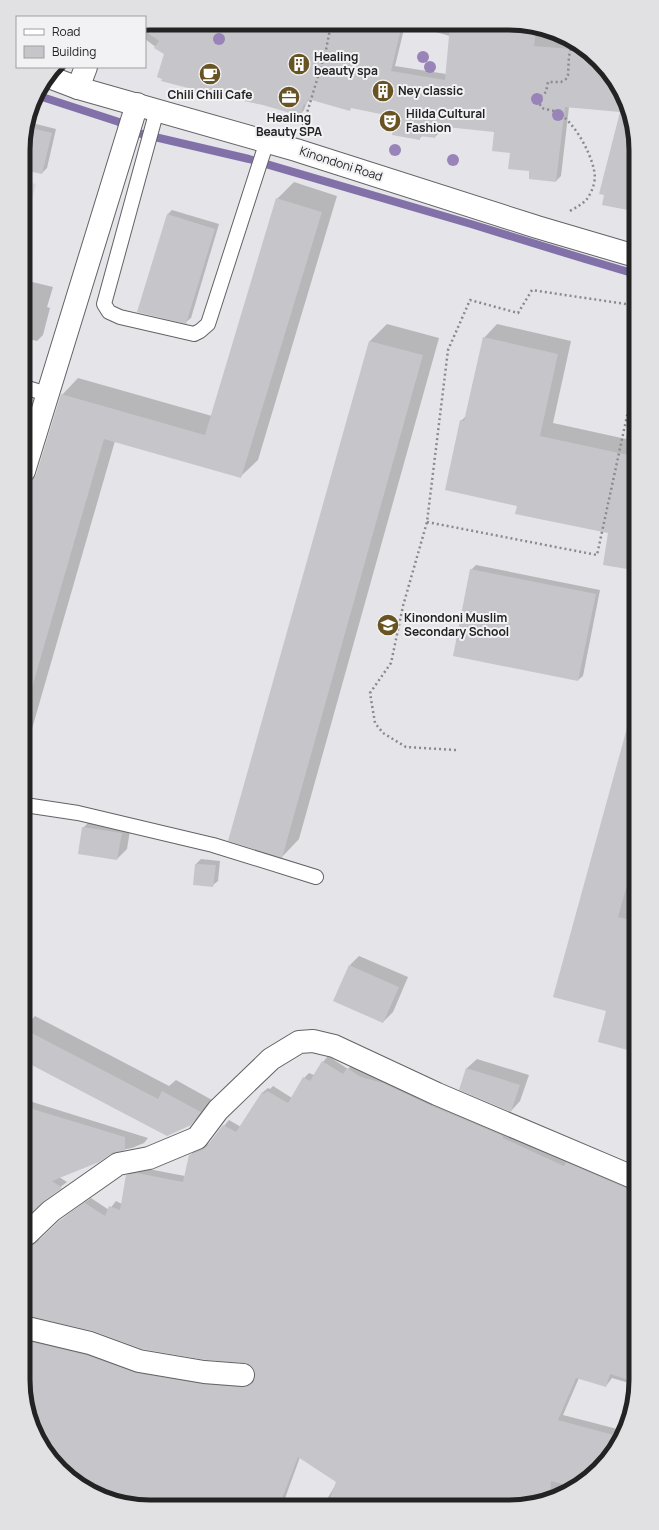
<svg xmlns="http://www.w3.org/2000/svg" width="659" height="1530" viewBox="0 0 659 1530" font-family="Manrope,sans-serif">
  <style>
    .built { fill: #dad7e2 }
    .shadow { fill: #0003 }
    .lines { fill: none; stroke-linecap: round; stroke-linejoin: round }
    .stream { stroke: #8271a9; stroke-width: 8 }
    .building { fill: #c6c5c9 }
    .service-casing { stroke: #636265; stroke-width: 16 }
    .minor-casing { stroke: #636265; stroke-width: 24 }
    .tertiary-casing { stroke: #636265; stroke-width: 24 }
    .path { stroke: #8a8a8c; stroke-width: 2.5; stroke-dasharray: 2 3; stroke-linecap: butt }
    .service { stroke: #fff; stroke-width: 14 }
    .minor { stroke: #fff; stroke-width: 22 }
    .tertiary { stroke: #fff; stroke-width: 22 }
    .tree { fill: #9884b9 }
    .labels { text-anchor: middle; stroke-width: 4; stroke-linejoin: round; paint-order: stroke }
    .poi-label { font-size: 12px; font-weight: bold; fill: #232324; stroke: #f2f2f5; text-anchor: start }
    .street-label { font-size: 12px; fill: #232324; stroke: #f2f2f5 }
    .rim { fill: none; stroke: #232324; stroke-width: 5 }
  </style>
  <rect width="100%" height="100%" fill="#e5e4e8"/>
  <!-- built -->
  <polygon class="built" points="23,181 36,184 24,228"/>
  <!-- shadow -->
  <g class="shadow">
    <polygon points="150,23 405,25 395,66 446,74 450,36 410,25 534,25 593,55 619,86 632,117 632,208 630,207 628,209 621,111 569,107 561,176 556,181 530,170 511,152 495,131 441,126 440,132 435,137 423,135 419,139 397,116 352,107 350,109 310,99 307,102 304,110 300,115 263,104 219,95 217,98 193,88 165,54 145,39 145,24"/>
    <polygon points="28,122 56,129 47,168 42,173 23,141"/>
    <polygon points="294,182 337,196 258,460 241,476 115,441 25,753 24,506 37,475 62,395 78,378 212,416 277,199"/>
    <polygon points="172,210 219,224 191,318 186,322 167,215"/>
    <polygon points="24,280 53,287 47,307 50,308 43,335 37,341 24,338"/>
    <polygon points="387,324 439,338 299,839 282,857 370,341"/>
    <polygon points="497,324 571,341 553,423 626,439 633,401 633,569 604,564 610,533 518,505 461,421 467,415 484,338"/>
    <polygon points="476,565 600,590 583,676 578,680 471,570"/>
    <polygon points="634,738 635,1051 607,1011"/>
    <polygon points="93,818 131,824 127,849 117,859 83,828"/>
    <polygon points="201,859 220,861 218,881 213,885 195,884 196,864"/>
    <polygon points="359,956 408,977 393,1012 383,1022 350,965"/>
    <polygon points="35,1016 169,1086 176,1080 212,1100 204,1111 191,1124 26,1061 26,1025"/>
    <polygon points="328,1056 348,1069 353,1064 635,1184 636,1385 612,1378 606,1386 579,1378 563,1415 625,1431 605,1464 573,1490 542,1503 324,1504 338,1481 300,1457 283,1504 125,1505 66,1475 40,1444 27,1413 27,1334 248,1383 254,1381 256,1376 255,1370 251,1364 27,1315 27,1240 36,1241 42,1238 66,1216 91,1198 109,1210 116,1201 122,1204 127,1176 133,1170 143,1168 185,1176 190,1156 195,1150 210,1143 229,1120 241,1127 262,1093 268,1088 270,1089 273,1086 292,1098 304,1078 309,1073 314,1075 323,1062"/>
    <polygon points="477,1059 529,1075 520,1101 511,1111 460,1089 467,1068"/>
    <polygon points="26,1100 148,1138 144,1143 132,1148 115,1151 59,1177 67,1182 42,1201 27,1216"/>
  </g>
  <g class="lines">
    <!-- stream -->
    <polyline class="stream" points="36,95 119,122 129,131 249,159 471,224 585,259 632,273"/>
  </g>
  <!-- building -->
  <g class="building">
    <polygon points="150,23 402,25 391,71 445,80 450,25 534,25 537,27 534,46 583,50 593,55 619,86 632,117 632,189 628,210 602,205 604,195 599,194 620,112 565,107 556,182 529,179 529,171 508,169 510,153 492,151 494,132 437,126 435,138 420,136 420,140 392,135 395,117 351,108 350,111 308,99 306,105 304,104 300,116 263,105 218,96 217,99 191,92 192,89 161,81 162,79 157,77 164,54 154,48 159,41 145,31 145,24"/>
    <polygon points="27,127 52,133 42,174 23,170 23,141"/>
    <polygon points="276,198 322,212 241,478 104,439 31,691 25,690 24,503 31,481 36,475 61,394 205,435"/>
    <polygon points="167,214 215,229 186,324 137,312"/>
    <polygon points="483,337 558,354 540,436 633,456 633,570 603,565 608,533 515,514 517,506 445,490 460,420 464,421"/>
    <polygon points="369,341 423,355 282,858 228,841"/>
    <polygon points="470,569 596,594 578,681 453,656"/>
    <polygon points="627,728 634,729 634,861 618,917 634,921 635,1052 598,1042 606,1011 553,997"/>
    <polygon points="82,827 122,833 117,860 78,854"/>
    <polygon points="195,864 216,865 213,887 193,885"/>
    <polygon points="349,965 399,987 383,1023 333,1001"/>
    <polygon points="26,1030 158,1099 162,1091 201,1112 191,1125 167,1136 26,1062"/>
    <polygon points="322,1061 343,1074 347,1068 361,1077 383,1083 432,1106 503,1136 503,1138 564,1166 566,1162 630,1190 635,1190 635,1282 626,1313 636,1316 636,1368 632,1381 610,1374 606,1387 576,1378 558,1420 621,1437 605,1464 576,1488 551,1481 550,1499 542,1503 328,1504 336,1482 298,1457 280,1504 125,1505 66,1475 40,1444 27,1413 27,1341 86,1355 137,1373 203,1384 242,1387 248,1386 253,1382 255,1376 254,1370 250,1365 244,1363 206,1360 142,1349 93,1331 27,1316 27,1246 36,1243 59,1221 85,1203 105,1216 109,1206 120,1210 126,1175 137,1173 183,1182 189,1155 202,1150 207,1146 223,1125 236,1132 262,1092 264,1094 267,1091 288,1103 303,1077 310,1081"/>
    <polygon points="466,1068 520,1085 511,1112 459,1090"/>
    <polygon points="26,1107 125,1137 125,1150 111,1154 99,1162 52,1181 62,1188 44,1201 27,1217"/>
  </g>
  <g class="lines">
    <!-- service casing -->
    <g class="service-casing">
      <g id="service">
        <polyline points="157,110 104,304 109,312 120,317 194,334 200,331 208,324 267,141"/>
        <polyline points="24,387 47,394"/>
        <polyline points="25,805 78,813 213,845 316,877"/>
      </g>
    </g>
    <!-- minor casing -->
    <g class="minor-casing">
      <g id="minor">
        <polyline points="78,88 86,67"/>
        <polyline points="24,471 137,104"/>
        <polyline points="27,1234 51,1211 118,1164 149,1158 197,1138 218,1110 271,1059 299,1042 313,1041 334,1046 437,1094 635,1178"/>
        <polyline points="27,1328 90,1343 139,1361 204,1372 243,1375"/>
      </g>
    </g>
    <!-- tertiary casing -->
    <g class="tertiary-casing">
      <polyline id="tertiary" points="49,77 78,88 296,150 537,227 632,255"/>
    </g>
    <!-- path -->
    <g class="path">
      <polyline points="303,126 326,50 331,24"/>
      <path d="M570,211C578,206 586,203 590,194C594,187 596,177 594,170C590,151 575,124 559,113C554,110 547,110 542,108L539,103L540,97L546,92L548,82H561L566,79L568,75L569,56L572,44"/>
      <polyline points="427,522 597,555 633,388"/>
      <polyline points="456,750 406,747 383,733 375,723 370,693 391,663 403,606 427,522 448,350 470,300 518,313 532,290 632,305"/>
    </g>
    <!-- service -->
    <use href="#service" class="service"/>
    <!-- minor -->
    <use href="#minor" class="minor"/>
    <!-- tertiary -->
    <use href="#tertiary" class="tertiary"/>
  </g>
  <!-- trees -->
  <g class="tree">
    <circle cx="219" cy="39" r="6"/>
    <circle cx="423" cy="57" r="6"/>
    <circle cx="430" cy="67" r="6"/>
    <circle cx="537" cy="99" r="6"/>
    <circle cx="558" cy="115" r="6"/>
    <circle cx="395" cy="150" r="6"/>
    <circle cx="453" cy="160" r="6"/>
  </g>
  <!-- icons -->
  <defs>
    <g id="building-disc" transform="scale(1.15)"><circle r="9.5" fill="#685423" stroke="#f2f2f5"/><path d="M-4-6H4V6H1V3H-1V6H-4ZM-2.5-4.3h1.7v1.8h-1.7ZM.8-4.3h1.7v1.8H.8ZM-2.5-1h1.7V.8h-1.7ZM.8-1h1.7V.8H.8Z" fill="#fff"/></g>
    <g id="cafe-disc" transform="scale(1.15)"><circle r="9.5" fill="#685423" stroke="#f2f2f5"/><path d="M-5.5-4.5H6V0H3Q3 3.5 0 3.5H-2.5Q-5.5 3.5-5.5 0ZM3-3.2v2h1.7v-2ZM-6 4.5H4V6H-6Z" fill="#fff"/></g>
    <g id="office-disc" transform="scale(1.15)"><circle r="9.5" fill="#685423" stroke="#f2f2f5"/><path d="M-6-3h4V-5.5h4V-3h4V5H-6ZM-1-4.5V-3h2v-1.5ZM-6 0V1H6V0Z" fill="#fff"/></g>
    <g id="theatre-disc" transform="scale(1.15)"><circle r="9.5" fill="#685423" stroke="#f2f2f5"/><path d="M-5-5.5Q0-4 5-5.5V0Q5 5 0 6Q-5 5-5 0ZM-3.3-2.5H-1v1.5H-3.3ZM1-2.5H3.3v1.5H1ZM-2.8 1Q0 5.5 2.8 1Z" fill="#fff"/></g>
    <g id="school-disc" transform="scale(1.15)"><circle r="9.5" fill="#685423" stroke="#f2f2f5"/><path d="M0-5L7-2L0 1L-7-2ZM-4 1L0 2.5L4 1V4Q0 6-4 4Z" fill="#fff"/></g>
  </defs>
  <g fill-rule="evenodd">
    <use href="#building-disc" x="299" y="64"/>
    <use href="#cafe-disc" x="210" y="74"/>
    <use href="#building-disc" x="383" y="91"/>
    <use href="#office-disc" x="289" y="97"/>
    <use href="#theatre-disc" x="390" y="121"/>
    <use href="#school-disc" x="388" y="625"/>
  </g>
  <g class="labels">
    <!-- poi labels -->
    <g class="poi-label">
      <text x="314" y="61">Healing<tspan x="314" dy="14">beauty spa</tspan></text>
      <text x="398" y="95">Ney classic</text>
      <text x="210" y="99" text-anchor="middle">Chili Chili Cafe</text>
      <text x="406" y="118">Hilda Cultural<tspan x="406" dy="14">Fashion</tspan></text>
      <text x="289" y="122" text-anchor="middle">Healing<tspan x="289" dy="14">Beauty SPA</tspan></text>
      <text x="404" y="622">Kinondoni Muslim<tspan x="404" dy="14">Secondary School</tspan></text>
    </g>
    <!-- street labels -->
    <g class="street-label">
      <text transform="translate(341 164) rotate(18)" y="4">Kinondoni Road</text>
    </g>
  </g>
  <!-- crop -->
  <path d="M0 0H659V1530H0ZM150 30H509A120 120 0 0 1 629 150V1380A120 120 0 0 1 509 1500H150A120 120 0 0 1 30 1380V150A120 120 0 0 1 150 30Z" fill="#e1e1e4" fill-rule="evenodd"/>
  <path class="rim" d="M150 30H509A120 120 0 0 1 629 150V1380A120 120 0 0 1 509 1500H150A120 120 0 0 1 30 1380V150A120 120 0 0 1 150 30Z"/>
  <!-- legend -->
  <rect x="16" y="16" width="130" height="52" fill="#f2f2f5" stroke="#9f9fa1"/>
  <rect x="24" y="29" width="20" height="6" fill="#ffffff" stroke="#9f9fa1"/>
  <text x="52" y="36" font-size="12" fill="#232324">Road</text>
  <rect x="24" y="46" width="20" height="12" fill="#c6c5c9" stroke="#9f9fa1"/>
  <text x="52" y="56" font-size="12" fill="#232324">Building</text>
</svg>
